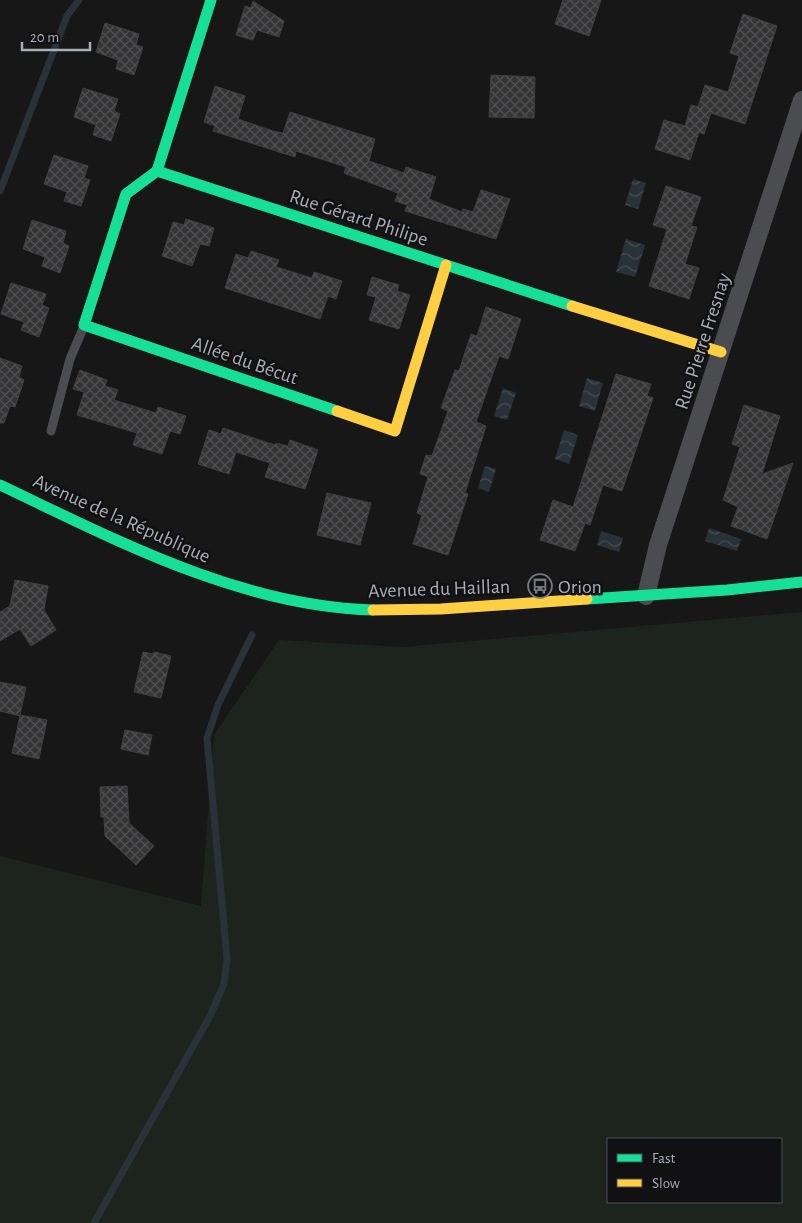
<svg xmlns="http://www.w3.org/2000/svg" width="802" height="1223" viewBox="0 0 802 1223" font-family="'Alegreya Sans',sans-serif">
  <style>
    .grass { fill: #1d241e; fill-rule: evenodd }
    .water { fill: url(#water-waves) }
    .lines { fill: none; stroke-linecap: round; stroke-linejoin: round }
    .stream { stroke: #2a3239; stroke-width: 7 }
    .building { fill: url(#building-cross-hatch); stroke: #3f4043 }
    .lane { stroke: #4b4c50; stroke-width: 9 }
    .street { stroke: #4b4c50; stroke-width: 18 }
    .fast { stroke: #16e098; stroke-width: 11 }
    .slow { stroke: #ffcf43; stroke-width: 11 }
    .labels { text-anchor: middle; stroke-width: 5; stroke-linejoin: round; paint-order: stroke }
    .street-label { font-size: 20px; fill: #a8adb8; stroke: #111113 }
    .poi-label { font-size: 20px; fill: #a8adb8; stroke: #111113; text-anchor: start }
  </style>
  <defs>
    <pattern id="water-waves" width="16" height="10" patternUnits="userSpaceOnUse" patternTransform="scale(1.25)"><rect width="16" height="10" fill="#2a3239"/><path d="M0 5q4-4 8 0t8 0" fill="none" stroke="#464d54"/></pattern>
    <pattern id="building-cross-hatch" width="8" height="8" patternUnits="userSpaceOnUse" patternTransform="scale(1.25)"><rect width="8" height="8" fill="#353536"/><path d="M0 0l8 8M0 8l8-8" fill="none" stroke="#4f5051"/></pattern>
  </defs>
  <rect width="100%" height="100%" fill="#171717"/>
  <!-- grass -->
  <path class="grass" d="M802,612V1223H0V856L201,906L214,735L279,640L403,647ZM608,1139H781V1202H608Z"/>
  <!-- water -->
  <g class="water">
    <polygon points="633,179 646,183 638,209 625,205"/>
    <polygon points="626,239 645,245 635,277 616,272"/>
    <polygon points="587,378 603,383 595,411 579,406"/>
    <polygon points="503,388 516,393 507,420 494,416"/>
    <polygon points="564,430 578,435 569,464 555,459"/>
    <polygon points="485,466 496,469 489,492 478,488"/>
    <polygon points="709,528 741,539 737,551 705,541"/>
    <polygon points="601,531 623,538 619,552 597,545"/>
  </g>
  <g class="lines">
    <!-- stream -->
    <g class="stream">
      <polyline points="0,191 67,16 79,0"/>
      <polyline points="94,1223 210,1016 224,984 227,959 207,738 218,705 252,635"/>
    </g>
  </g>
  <!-- building -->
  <g class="building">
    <polygon points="563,0 601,0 589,36 555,24"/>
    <polygon points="253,1 284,21 279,37 257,30 253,40 236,35 245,6 251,8"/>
    <polygon points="743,14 777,26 745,124 711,113 704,134 699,132 690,160 655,149 664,120 685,126 691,105 698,107 705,85 728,92 739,56 730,53"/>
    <polygon points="105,23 139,34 136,45 143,47 134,75 116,69 118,60 96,52"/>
    <polygon points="491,75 535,77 534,118 489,117"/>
    <polygon points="215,86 245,96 238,119 273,131 283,133 290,112 375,139 369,161 404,173 406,167 436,177 429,199 462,212 463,209 473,212 481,190 510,199 496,239 405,211 407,205 395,201 398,193 344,173 346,167 296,151 295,157 213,131 215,126 204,122"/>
    <polygon points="83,88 118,99 114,111 120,114 111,141 93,135 96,125 74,117"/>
    <polygon points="54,155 88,166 84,178 90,180 81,206 64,201 67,192 44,184"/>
    <polygon points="666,186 701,197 691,226 697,227 685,264 699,268 689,299 649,286 667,229 653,225"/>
    <polygon points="186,219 214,228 209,246 200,244 192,266 162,256 173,222 184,225"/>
    <polygon points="32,220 66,231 63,243 69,246 60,273 42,266 45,257 23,249"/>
    <polygon points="251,251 279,260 276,267 312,278 314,272 342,281 336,299 328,296 320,319 225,288 236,254 248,258"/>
    <polygon points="372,277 399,285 397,291 410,295 399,329 369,320 376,297 367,295"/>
    <polygon points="11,283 46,294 42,305 49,308 39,337 21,330 24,322 1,314"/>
    <polygon points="486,307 521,319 508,359 499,356 476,422 486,426 465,493 468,494 448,555 413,544 422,515 417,513 428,477 420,474 426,455 432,456 448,411 441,408 455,370 459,371 471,334 477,336"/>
    <polygon points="0,358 22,366 19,377 24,380 15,407 10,406 4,423 0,423"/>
    <polygon points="80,370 107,380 105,386 118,390 114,400 156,413 158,407 186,416 180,434 170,431 162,454 133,445 137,433 77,415 84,392 73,389"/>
    <polygon points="616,374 651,384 647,396 653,398 622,491 603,485 590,525 585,523 575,551 540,540 553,500 573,507"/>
    <polygon points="744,405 780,416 762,474 793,463 767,539 731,526 738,507 723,500 740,447 732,444"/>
    <polygon points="223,428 275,445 276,443 288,446 290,440 318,450 305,489 265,477 270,463 236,452 229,474 198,464 209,430 221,434"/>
    <polygon points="327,493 371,503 360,545 317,535"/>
    <polygon points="15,580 48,586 44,610 56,630 31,646 20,629 0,641 0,612 10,606"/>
    <polygon points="143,652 153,654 154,652 171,656 161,698 134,692"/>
    <polygon points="0,682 26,687 20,715 47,720 39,759 12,753 20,716 0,711"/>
    <polygon points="125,730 152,735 148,755 121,749"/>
    <polygon points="127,786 129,823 154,846 136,865 105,836 104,817 101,817 100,787"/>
  </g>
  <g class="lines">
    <!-- lane -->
    <polyline class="lane" points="51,431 70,359 84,326"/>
    <!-- street -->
    <polyline class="street" points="646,596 658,545 802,100"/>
    <!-- fast -->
    <g class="fast">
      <polyline points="211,0 157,171 572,306"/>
      <polyline points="157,171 126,194 84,325 337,411"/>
      <path d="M0,485C118,541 240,606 373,610"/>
      <polyline points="587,599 727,590 802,582"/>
    </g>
    <!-- slow -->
    <g class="slow">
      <polyline points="572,306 721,352"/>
      <polyline points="337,411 395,431 446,265"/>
      <polyline points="373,610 441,609 587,599"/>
    </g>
  </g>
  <!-- icons -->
  <defs>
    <g id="bus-ring" transform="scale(1.25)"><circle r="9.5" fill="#111113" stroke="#757880" stroke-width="1.5"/><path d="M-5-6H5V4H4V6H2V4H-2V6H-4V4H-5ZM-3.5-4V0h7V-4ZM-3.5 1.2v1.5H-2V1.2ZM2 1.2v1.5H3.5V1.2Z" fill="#757880"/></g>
  </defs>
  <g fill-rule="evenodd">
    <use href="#bus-ring" x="540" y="586"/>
  </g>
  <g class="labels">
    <!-- street labels -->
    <g class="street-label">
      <text transform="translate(359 217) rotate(18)" y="7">Rue Gérard Philipe</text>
      <text transform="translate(702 341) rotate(-72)" y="7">Rue Pierre Fresnay</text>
      <text transform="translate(245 360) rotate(19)" y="7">Allée du Bécut</text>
      <text transform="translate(122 518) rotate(24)" y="7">Avenue de la République</text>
      <text transform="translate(439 588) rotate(-2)" y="7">Avenue du Haillan</text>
    </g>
    <!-- poi labels -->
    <g class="poi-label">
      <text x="558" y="593">Orion</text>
    </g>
  </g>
  <!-- legend -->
  <rect x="607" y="1138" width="175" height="65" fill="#111113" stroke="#4d4f55"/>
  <rect x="617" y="1154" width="25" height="8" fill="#16e098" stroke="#4d4f55"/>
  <text x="652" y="1163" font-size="15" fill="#a8adb8">Fast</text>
  <rect x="617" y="1179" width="25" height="8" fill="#ffcf43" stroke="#4d4f55"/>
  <text x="652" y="1188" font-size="15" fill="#a8adb8">Slow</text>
  <!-- scale -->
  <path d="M22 42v8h68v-8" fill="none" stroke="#a8adb8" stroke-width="2.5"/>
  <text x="30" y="42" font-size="15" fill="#a8adb8" stroke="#111113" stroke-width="4" paint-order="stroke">20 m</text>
</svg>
